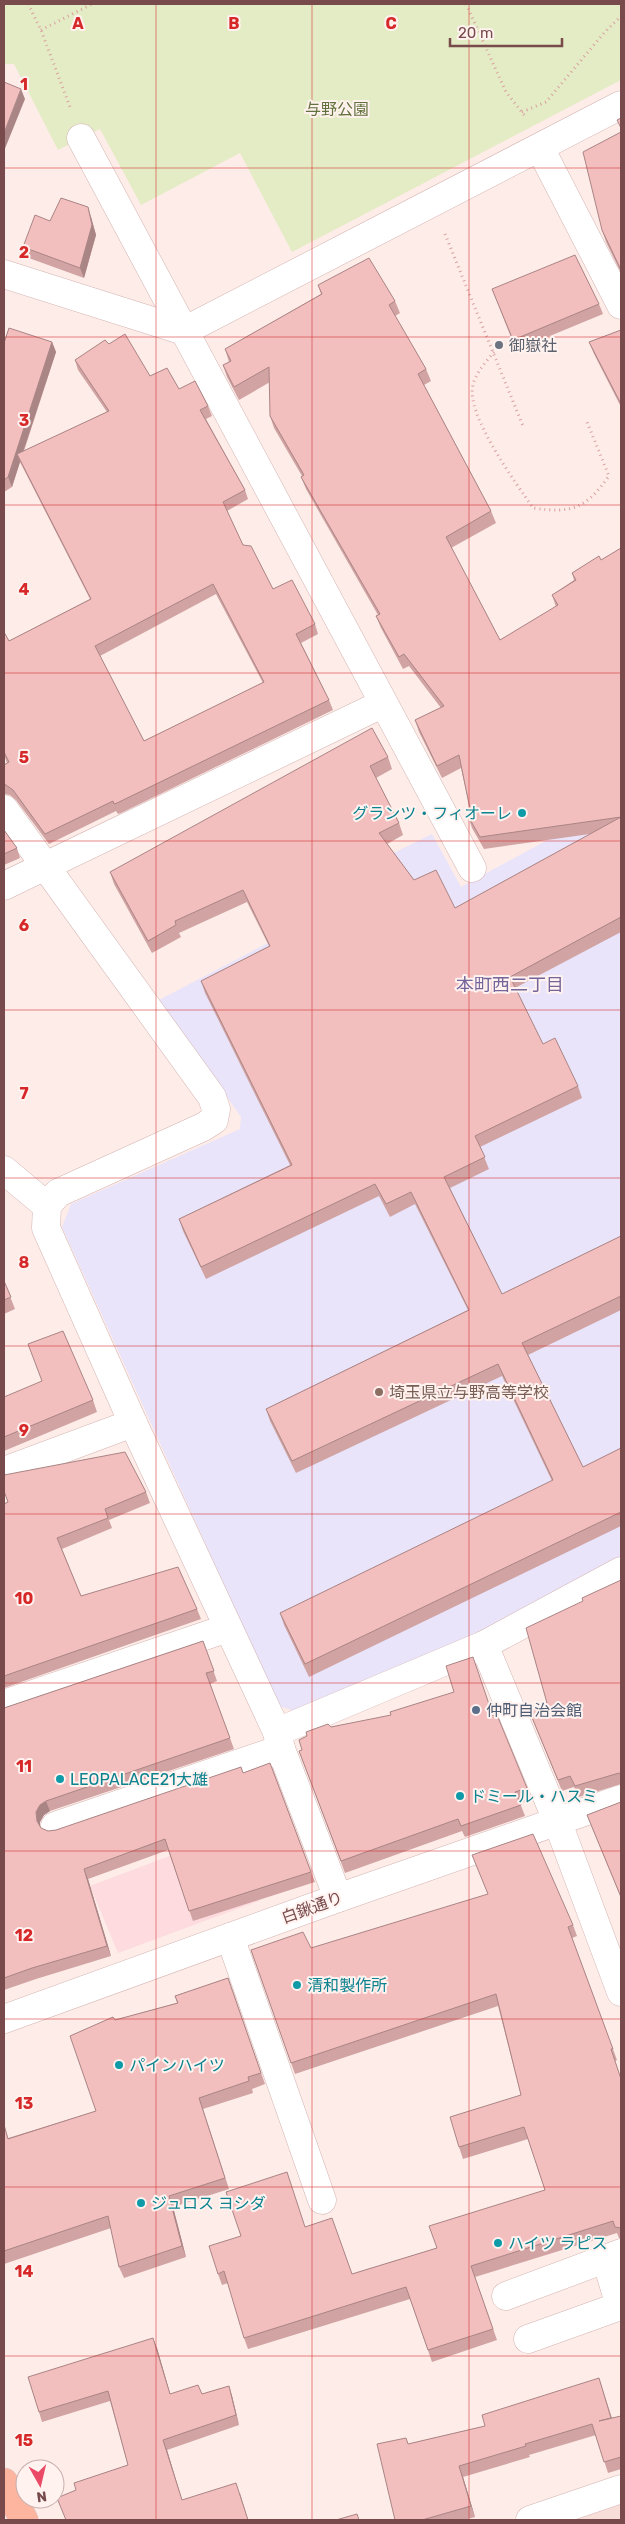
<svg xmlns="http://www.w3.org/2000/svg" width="625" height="2524" viewBox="0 0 625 2524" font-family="Rubik,'Noto Sans JP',sans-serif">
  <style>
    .residential { fill: #f7ded9 }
    .commercial { fill: #fddbdf }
    .education { fill: #e9e4fa }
    .green { fill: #e4ecc5 }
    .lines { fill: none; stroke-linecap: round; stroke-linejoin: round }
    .minor-casing { stroke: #d4b4b2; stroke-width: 29 }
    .major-casing { stroke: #d6c9c9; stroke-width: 29 }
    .path { stroke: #d9a1a1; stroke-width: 3; stroke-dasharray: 1 4; stroke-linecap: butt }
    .minor { stroke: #fff; stroke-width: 28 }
    .major { stroke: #fdb59f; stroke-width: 28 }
    .wall { fill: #d1a3a3; fill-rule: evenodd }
    .shaded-wall { fill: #aa8585 }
    .building { fill: #f3bebe; stroke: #aa8585; fill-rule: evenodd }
    .grid { fill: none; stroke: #d62828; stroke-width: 1; stroke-opacity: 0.55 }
    .worship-dot { fill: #6b7280; stroke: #fff2ef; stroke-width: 2 }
    .culture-dot { fill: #0f9aa8; stroke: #fff2ef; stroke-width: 2 }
    .education-dot { fill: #8d6e63; stroke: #fff2ef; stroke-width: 2 }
    .service-dot { fill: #5c6f8a; stroke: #fff2ef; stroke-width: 2 }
    .labels { text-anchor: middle; stroke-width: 4; stroke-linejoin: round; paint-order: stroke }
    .park-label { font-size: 16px; fill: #62723c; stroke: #fff2ef }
    .worship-label { font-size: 16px; fill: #5b616d; stroke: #fff2ef; text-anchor: start }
    .culture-label { font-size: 16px; fill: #0d838f; stroke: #fff2ef; text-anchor: start }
    .education-label { font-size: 16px; fill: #785e54; stroke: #fff2ef; text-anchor: start }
    .service-label { font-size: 16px; fill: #4e5e75; stroke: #fff2ef; text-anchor: start }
    .street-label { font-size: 16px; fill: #784a4c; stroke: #fff2ef }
    .neighbourhood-label { font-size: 18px; fill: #74669b; stroke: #fff2ef }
    .grid-label { font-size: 16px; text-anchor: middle; font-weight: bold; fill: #d62828; stroke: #fff2ef; stroke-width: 4; stroke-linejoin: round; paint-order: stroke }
  </style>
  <rect width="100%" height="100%" fill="#fdece8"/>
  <!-- residential -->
  <polygon class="residential" points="621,2502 621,2520 568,2520"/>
  <!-- commercial -->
  <polygon class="commercial" points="233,1832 259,1901 118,1953 90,1886"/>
  <!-- education -->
  <polygon class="education" points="621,800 621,1558 490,1627 295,1711 279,1706 62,1227 71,1204 240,1129 241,1117 159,1000 268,943 258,920 432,834 461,887"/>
  <!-- green -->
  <polygon class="green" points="4,4 621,4 621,80 292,252 240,153 141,205 100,129 58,150 14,64 4,64"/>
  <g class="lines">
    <!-- minor casing -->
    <g class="minor-casing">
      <g id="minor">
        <polyline points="81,138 472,868"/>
        <polyline points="540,148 621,305"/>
        <polyline points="4,274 184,331 621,105"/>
        <polyline points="4,809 212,1097 216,1109 214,1120 203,1127 58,1193 47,1206 46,1228 133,1423 277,1732 281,1749 338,1898"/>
        <polyline points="4,886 382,704"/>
        <polyline points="4,1170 47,1206"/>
        <polyline points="4,1471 133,1423"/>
        <polyline points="484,1645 558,1823 621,1992"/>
        <polyline points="4,1704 228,1628"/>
        <polyline points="277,1732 484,1645 621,1571"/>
        <polyline points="55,1826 281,1749"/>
        <polyline points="230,1937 322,2200"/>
        <polyline points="4,2019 338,1898 621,1799"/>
        <polyline points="506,2296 621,2253"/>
        <polyline points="528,2339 620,2306 606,2259"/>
        <polyline points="530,2520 621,2489"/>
      </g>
    </g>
    <!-- major casing -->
    <g class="major-casing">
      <polyline id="major" points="4,2482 24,2520"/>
    </g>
    <!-- path -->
    <g class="path">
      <polyline points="28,4 41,30 70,107"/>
      <polyline points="466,4 506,92 525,116"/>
      <polyline points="41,30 92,4"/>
      <polyline points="522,112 546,102 604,33 621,16"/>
      <polyline points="445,234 523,426"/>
      <path d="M494,352C486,362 476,372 473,385C465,414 516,483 533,508C573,514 586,508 609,476L587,422"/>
    </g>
    <!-- minor -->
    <use href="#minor" class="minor"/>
    <!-- major -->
    <use href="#major" class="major"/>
  </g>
  <!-- wall -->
  <g class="wall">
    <polygon points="621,132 621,273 606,242 602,230"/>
    <polygon points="91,217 96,235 84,278 26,257 23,247 50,221"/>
    <polygon points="318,285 395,301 400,313 395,316 426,369 431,381 424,385 491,511 496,523 451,548 500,640 556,607 552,595 574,580 572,573 601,560 621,548 621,932 515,988 543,1044 578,1086 582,1098 480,1147 489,1169 450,1188 502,1294 621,1236 621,1310 528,1355 583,1467 621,1448 621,1526 309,1677 284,1625 280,1613 552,1481 502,1376 296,1473 270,1421 266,1409 468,1310 415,1204 390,1217 379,1196 206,1279 183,1231 179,1219 290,1165 205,993 201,981 269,946 247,902 179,933 181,937 152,953 114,884 110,872 388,757 392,769 376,778 399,823 403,835 387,844 414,880 455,908 590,834 484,849 472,828 468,816 470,809 461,768 442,778 419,732 415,720 441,708 409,666 403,669 381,628 376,616 378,615 306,489 301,477 302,476 274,428 270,416 270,382 239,400 227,377 223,365 229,362 225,349 321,294"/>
    <polygon points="492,289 599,304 603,314 516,350"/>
    <polygon points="621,330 621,407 594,354 589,342"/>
    <path d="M52,342L56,352L24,451L107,412L78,370L75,360L109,344L150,376L179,389L208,406L212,416L206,419L245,490L248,499L227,511L243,545L273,589L315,624L318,634L301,643L329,700L333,710L121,813L118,814L116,811L49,844L16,800L10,795L4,794V765L7,763L4,755V632L9,641L90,599L20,462L12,487L4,492V343ZM216,594L263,683L144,741L100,656Z"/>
    <polygon points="4,830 17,848 20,858 4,865"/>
    <polygon points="4,1281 15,1309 4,1314"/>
    <polygon points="4,1397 93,1400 97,1412 4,1451"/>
    <polygon points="4,1475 146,1492 150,1503 109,1520 112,1528 62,1549 81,1596 197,1609 201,1619 4,1688 4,1504 8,1502 4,1492"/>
    <polygon points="621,1580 621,1784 579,1797 574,1787 562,1791 528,1708 547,1703 583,1601"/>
    <polygon points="203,1641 217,1681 210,1684 234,1749 50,1811 44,1815 40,1822 40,1826 41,1828 48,1831 56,1830 243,1773 270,1763 315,1882 193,1921 168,1850 88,1879 111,1956 36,1979 4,1990 4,1708"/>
    <polygon points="493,1716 527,1788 531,1800 520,1803 525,1816 465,1837 462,1831 345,1873 299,1751 302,1750 307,1736 331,1727"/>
    <polygon points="621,1802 621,1898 587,1815"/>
    <polygon points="573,1925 577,1936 572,1938 617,2060 615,2061 621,2079 621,2239 619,2238 617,2233 475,2277 497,2340 432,2362 410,2299 248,2349 244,2338 228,2283 222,2285 218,2274 306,2227 352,2274 437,2248 545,2190 528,2139 463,2159 459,2147 521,2095 498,2006 295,2074 251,1950 311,1948"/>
    <polygon points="228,1978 265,2084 252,2089 253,2093 203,2109 229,2189 173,2207 186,2257 124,2278 119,2267 111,2228 4,2264 4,2124 8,2138 96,2111 115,2020 177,2003 175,1996"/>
    <polygon points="157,2348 170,2394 202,2394 229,2386 232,2396 239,2425 167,2450 182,2500 240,2493 248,2520 65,2520 76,2490 128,2465 110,2401 42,2422 39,2412"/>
    <polygon points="599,2378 612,2418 621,2416 621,2469 608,2473 596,2435 529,2455 530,2457 463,2477 475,2517 464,2520 395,2520 408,2444 485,2426"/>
  </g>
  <!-- shaded-wall -->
  <g class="shaded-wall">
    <polygon points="21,89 25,99 4,151 4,133"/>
    <polygon points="88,207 91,217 96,235 84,278 80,268"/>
    <polygon points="52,342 56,352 20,461 17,454 20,462 12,487 8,477"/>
    <polygon points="46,1801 50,1811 44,1815 40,1822 40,1831 37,1821 36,1812 40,1805"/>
    <polygon points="84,1869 88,1879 111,1956 107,1946"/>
    <polygon points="169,2196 173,2207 186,2257 182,2246"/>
    <polygon points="153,2338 157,2348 173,2404 170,2394"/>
    <polygon points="229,2386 232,2396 239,2425 236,2415"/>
    <polygon points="163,2440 167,2450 185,2510 182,2500"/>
    <polygon points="459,2466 463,2477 475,2517 471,2506"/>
  </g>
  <!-- building -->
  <g class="building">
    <polygon points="4,82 21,89 4,133"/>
    <polygon points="621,118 621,128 617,120"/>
    <polygon points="621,132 621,270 602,230 583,152"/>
    <polygon points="61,198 88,207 92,225 80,268 23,247 35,215 50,221"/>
    <polygon points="575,255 599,304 513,340 492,289"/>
    <polygon points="369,258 395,301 389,305 426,369 418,374 491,511 446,537 500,640 558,605 552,595 576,580 572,573 599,556 601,560 621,548 621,917 510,977 543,1044 555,1038 578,1086 475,1136 485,1157 444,1177 502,1294 621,1236 621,1296 522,1343 583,1467 621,1448 621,1512 305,1664 280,1613 553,1480 498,1364 292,1461 266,1409 469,1310 411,1192 386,1204 375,1184 201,1267 179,1219 292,1165 201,981 270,946 243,890 175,921 176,925 148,941 110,872 372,728 388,757 370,766 399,823 379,833 414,880 436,870 455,908 621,817 480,837 468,816 470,809 459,755 437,766 415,720 444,706 404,654 399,657 376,616 380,614 301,477 304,475 270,416 269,367 234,387 223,365 231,361 225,349 322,294 318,285"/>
    <polygon points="9,328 52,342 8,477 4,480 4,343"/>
    <polygon points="621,330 621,404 589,342"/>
    <path d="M125,334L150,376L167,368L179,389L195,381L208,406L200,410L245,490L223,502L243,545L251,546L273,589L292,580L315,624L296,634L329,700L117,803L114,804L113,801L45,834L13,790L6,785L4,784V765L9,762L4,752V632L9,641L91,599L17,454L109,411L75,360L105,340L109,344ZM213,584L264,682L144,741L95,646Z"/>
    <polygon points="4,830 17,848 4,854"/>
    <polygon points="4,1281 11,1297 4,1300"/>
    <polygon points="63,1331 93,1400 4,1437 4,1397 42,1381 28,1344"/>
    <polygon points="125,1452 146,1492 105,1509 108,1518 57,1538 81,1596 178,1567 197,1609 4,1676 4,1504 8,1502 4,1491 4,1475"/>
    <polygon points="621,1580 621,1774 619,1773 575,1786 570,1776 558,1780 528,1708 547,1703 526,1628 583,1601 582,1598"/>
    <polygon points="203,1641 214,1671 206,1673 230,1738 46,1801 40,1805 36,1812 37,1821 41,1828 48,1831 56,1830 241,1767 243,1773 270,1763 311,1872 189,1911 165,1839 84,1869 107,1946 32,1968 4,1978 4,1708"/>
    <polygon points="473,1657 493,1716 497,1715 527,1788 515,1792 521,1805 461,1826 458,1819 341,1861 299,1751 302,1750 299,1740 307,1736 306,1732 328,1724 331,1727 391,1715 390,1712 454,1692 446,1666"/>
    <polygon points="621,1802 621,1897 587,1815"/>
    <polygon points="533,1834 573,1925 568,1927 613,2049 611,2049 621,2079 621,2228 615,2227 613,2221 471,2266 493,2329 428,2350 406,2287 244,2338 224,2271 218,2274 209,2246 241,2236 226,2192 287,2172 305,2227 332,2218 352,2274 437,2248 429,2226 545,2190 524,2127 459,2147 450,2117 521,2095 496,1994 291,2063 251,1950 303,1932 311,1948 488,1894 472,1855"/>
    <polygon points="228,1978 261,2073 248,2077 249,2081 199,2098 225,2178 169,2196 182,2246 119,2267 108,2216 4,2251 4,2125 8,2139 96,2111 70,2036 113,2017 115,2020 178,2003 175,1996"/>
    <polygon points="153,2338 170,2394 198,2385 202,2394 229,2386 236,2415 163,2440 182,2500 236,2483 248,2520 66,2520 57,2498 76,2490 74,2483 128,2465 108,2391 39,2412 28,2377"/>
    <polygon points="599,2378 611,2418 599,2421 621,2416 621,2457 604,2462 592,2424 525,2444 526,2446 459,2466 471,2506 422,2520 395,2520 377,2444 406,2438 408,2444 485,2426 482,2415"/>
    <polygon points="357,2514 359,2520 336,2520"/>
  </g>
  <!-- grid -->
  <path class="grid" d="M156,4V2520M312,4V2520M469,4V2520M4,168H621M4,337H621M4,505H621M4,673H621M4,841H621M4,1010H621M4,1178H621M4,1346H621M4,1514H621M4,1683H621M4,1851H621M4,2019H621M4,2187H621M4,2356H621"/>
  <!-- markers -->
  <circle class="worship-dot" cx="499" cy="345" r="5"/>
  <g class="culture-dot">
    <circle cx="522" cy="813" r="5"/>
    <circle cx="60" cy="1779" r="5"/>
    <circle cx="460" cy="1796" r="5"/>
    <circle cx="297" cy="1985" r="5"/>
    <circle cx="119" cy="2065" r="5"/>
    <circle cx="141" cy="2203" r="5"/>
    <circle cx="498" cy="2243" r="5"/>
  </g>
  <circle class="education-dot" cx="379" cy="1392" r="5"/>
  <circle class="service-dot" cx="476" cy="1710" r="5"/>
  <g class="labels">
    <!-- park labels -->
    <g class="park-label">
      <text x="337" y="115">与野公園</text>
    </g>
    <!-- worship labels -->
    <g class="worship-label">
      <text x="509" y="351">御嶽社</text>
    </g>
    <!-- culture labels -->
    <g class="culture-label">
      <text x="512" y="819" text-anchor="end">グランツ・フィオーレ</text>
      <text x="70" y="1785">LEOPALACE21大雄</text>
      <text x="470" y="1802">ドミール・ハスミ</text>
      <text x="307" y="1991">清和製作所</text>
      <text x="129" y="2071">パインハイツ</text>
      <text x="151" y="2209">ジュロス ヨシダ</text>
      <text x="508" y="2249">ハイツ ラピス</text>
    </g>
    <!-- education labels -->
    <g class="education-label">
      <text x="389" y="1398">埼玉県立与野高等学校</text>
    </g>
    <!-- service labels -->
    <g class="service-label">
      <text x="486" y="1716">仲町自治会館</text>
    </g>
    <!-- street labels -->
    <g class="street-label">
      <text transform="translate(312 1907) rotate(-20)" y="6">白鍬通り</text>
    </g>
    <!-- neighbourhood labels -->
    <g class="neighbourhood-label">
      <text x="510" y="991">本町西二丁目</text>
    </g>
  </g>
  <g class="grid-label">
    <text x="78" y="29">A</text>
    <text x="234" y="29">B</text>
    <text x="391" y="29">C</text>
    <text x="24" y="90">1</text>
    <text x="24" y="258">2</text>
    <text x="24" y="426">3</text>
    <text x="24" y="595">4</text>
    <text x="24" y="763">5</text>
    <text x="24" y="931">6</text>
    <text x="24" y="1099">7</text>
    <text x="24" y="1268">8</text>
    <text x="24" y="1436">9</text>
    <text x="24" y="1604">10</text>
    <text x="24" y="1772">11</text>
    <text x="24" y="1941">12</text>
    <text x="24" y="2109">13</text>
    <text x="24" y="2277">14</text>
    <text x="24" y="2446">15</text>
  </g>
  <!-- border -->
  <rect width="625" height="2524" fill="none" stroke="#784a4c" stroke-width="10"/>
  <!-- north arrow -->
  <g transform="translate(40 2484) rotate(172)"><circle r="24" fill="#fff2ef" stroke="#c9afae"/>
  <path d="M0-4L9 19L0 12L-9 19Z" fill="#ea4a66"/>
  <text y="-8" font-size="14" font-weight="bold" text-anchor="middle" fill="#784a4c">N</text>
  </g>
  <!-- scale -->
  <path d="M450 38v8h112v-8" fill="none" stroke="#784a4c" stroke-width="2.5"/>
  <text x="458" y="38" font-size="15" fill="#784a4c" stroke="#fff2ef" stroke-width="4" paint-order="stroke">20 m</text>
</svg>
